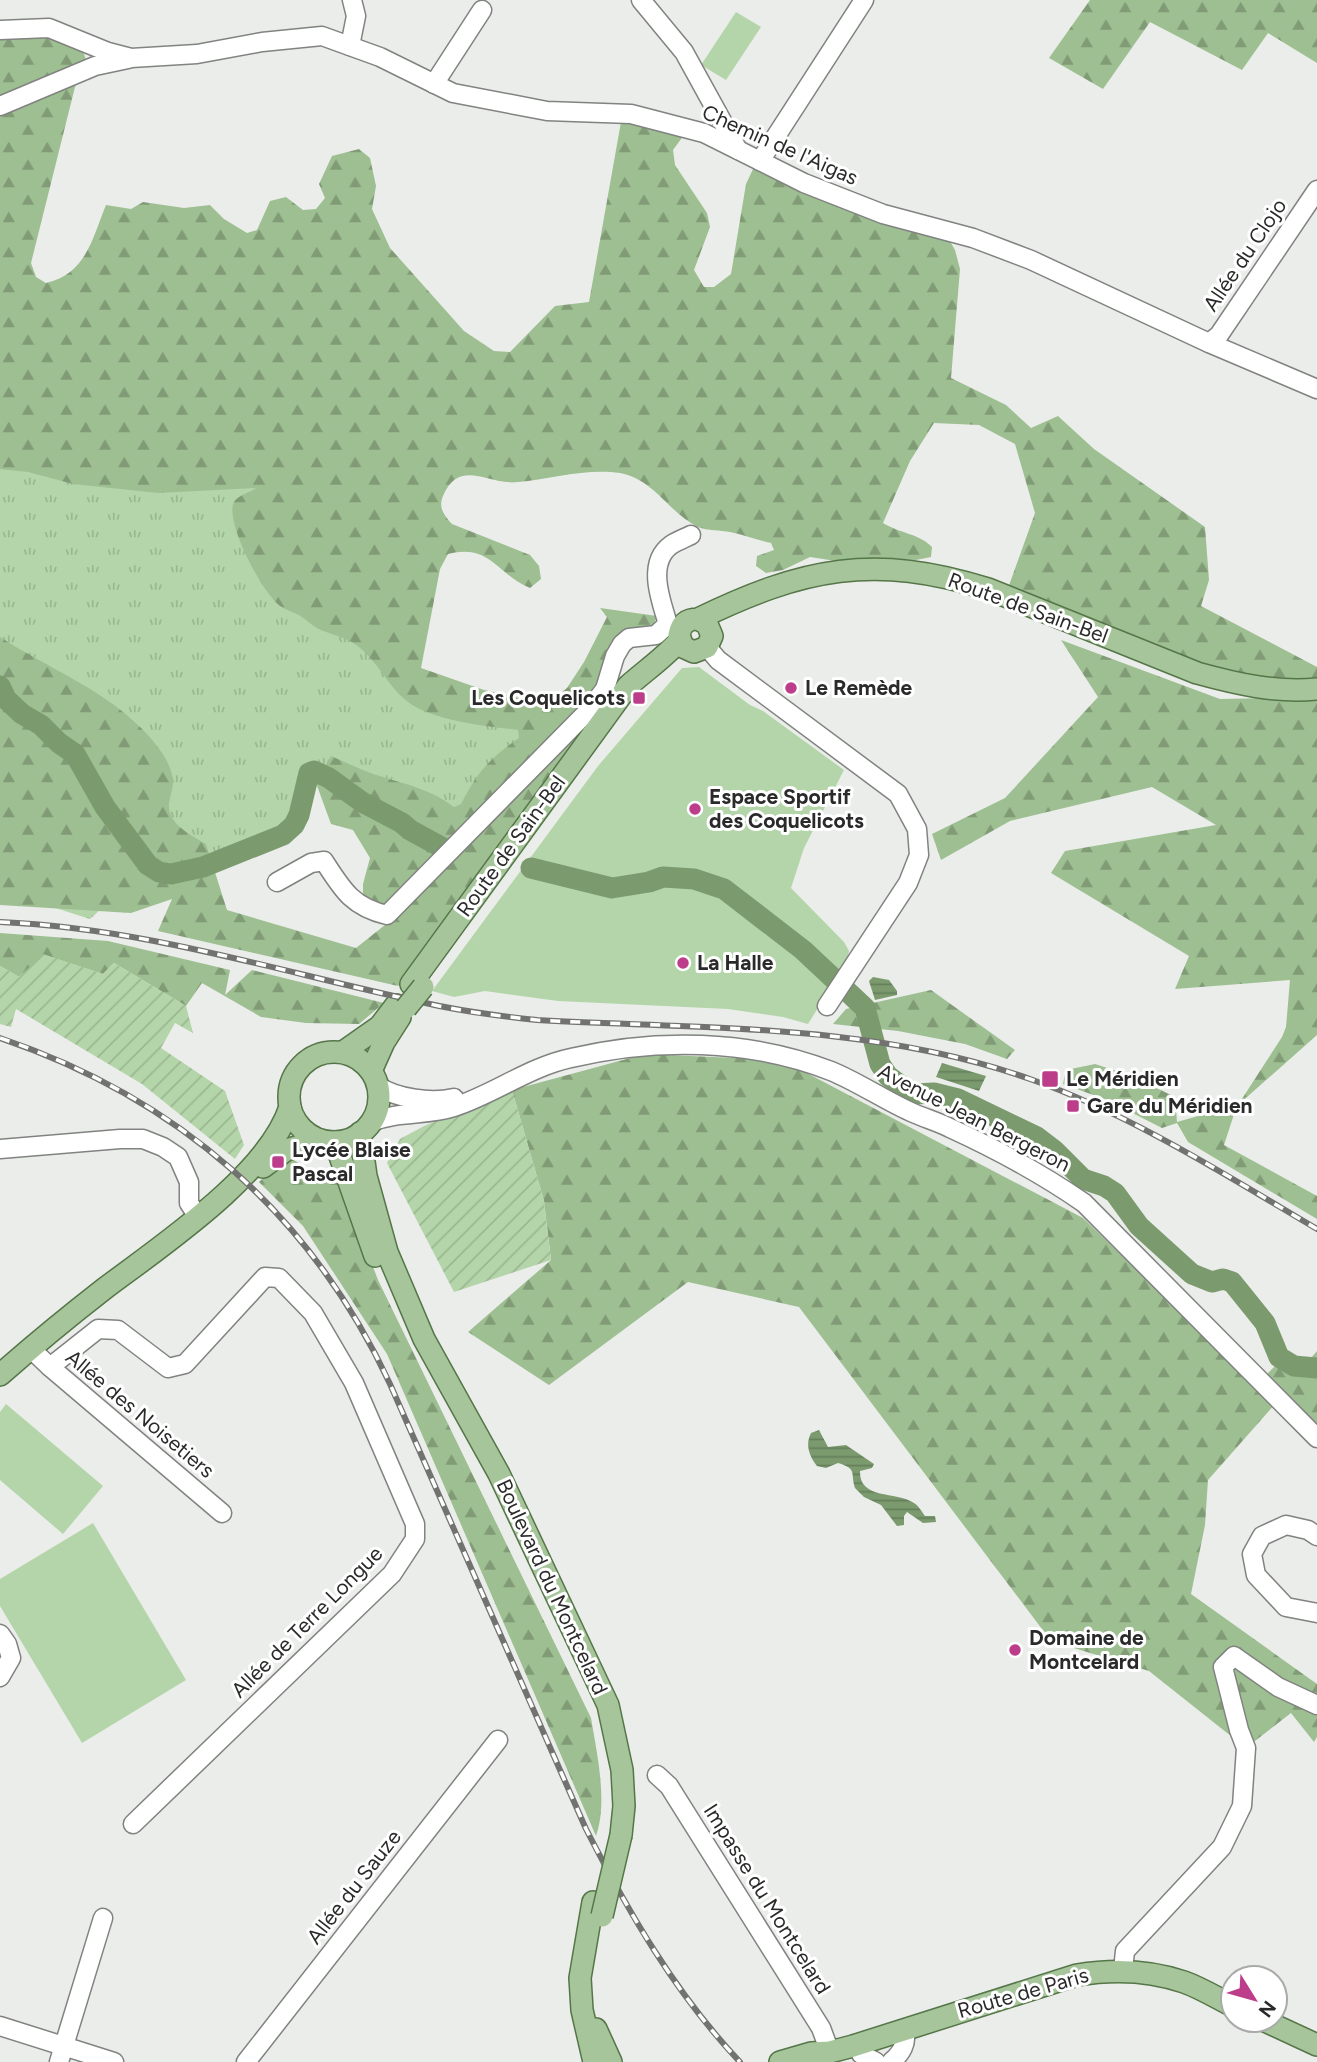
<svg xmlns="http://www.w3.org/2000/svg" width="1317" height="2062" viewBox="0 0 1317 2062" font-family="Figtree,sans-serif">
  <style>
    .grass { fill: url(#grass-tufts) }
    .forest { fill: url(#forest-firs) }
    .garden { fill: url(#garden-furrows) }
    .pitch { fill: #b4d5a9 }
    .water { fill: url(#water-rules) }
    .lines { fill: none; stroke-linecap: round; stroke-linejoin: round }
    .river { stroke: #7b9b6f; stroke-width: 21 }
    .minor-casing { stroke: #818380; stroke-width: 21 }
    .major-casing { stroke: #557648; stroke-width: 24 }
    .minor { stroke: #fff; stroke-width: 18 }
    .major { stroke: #a7c59b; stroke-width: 21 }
    .rail-casing { stroke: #727371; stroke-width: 6 }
    .rail { stroke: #fff; stroke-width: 3.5; stroke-dasharray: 10; stroke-linecap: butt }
    .major-bridge-casing { stroke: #557648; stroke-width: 24; stroke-linecap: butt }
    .major-bridge { stroke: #a7c59b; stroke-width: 21 }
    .poi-dot { fill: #bc3d89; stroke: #fff; stroke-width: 2.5 }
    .labels { text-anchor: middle; stroke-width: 6; stroke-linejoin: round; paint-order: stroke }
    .street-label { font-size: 21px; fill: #292a29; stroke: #fff }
    .poi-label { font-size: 21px; font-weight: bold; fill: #292a29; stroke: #fff; text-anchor: start }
  </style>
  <defs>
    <pattern id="grass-tufts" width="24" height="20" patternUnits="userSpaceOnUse" patternTransform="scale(1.75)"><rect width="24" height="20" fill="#b4d5a9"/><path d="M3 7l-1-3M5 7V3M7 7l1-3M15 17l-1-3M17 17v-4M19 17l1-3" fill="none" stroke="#9bb791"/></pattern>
    <pattern id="forest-firs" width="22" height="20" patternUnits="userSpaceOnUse" patternTransform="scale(1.75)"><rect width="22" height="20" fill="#9dbf91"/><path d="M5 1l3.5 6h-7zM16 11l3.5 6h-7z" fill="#809b76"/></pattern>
    <pattern id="garden-furrows" width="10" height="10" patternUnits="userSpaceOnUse" patternTransform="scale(1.75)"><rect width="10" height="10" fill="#b4d5a9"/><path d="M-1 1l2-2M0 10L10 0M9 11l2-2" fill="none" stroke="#9bb791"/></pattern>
    <pattern id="water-rules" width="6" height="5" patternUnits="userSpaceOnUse" patternTransform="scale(1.75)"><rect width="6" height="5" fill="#7b9b6f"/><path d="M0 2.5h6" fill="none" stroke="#657f5b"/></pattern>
  </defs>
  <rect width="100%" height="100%" fill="#ebedea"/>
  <!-- grass -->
  <polygon class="grass" points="0,415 263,481 395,680 530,721 536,741 439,843 326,773 319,770 308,770 305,776 294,818 283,829 197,864 151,864 90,919 40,903 0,904"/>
  <!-- forest -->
  <g class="forest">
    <polygon points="1090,0 1317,0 1317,63 1268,33 1242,70 1150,22 1103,89 1049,58"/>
    <path d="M43,33L83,51L87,63L75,87L31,263L36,277L46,283C86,274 92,239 106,205L131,209L143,202L184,208L210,205L224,219L247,233L257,230L270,201L286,197L303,210L316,209L325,198L319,184L332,156L359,149L370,158L376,186L372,209L390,248L464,331L494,351L510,352L555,306L589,302L621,122L640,123L684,135L673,150L675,165L707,213L710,227L694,270L704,287H714L731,274L746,184L754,167L948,238L955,250L960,269L951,378L1006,405L1031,428L1058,416L1094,449L1205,527L1209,580L1201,606L1317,667V679L1300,690L1238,676L1007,591L1035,513L1015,444L979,425L934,423L910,461L883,523C899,533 920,534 932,547L931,557L916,560L884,558L849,563L810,557L783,570L766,573L756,566L757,556L774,550L771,543C758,540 744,535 730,532C720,530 708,531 698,527C669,513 654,479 620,473C587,468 550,479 518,482C488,486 460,457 443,496C438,508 444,515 452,524L530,555L539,566L541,579L530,588C497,575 491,543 448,554L440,569L421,668L484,690L537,702L543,708L567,688L584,662L607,617L600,608L657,616L649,637L629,638L572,728L580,737L398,986L158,931L172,899L131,913L0,905V637C46,667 101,688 140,727C154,741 172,761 173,782C173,789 170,796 169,803C167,824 191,835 206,844L227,910L356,948L400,913L363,900V884L370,858L353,830L331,824L316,783L331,756C348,763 365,772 383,777C409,785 432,790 454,807L461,804C478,771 489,759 519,738L518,730C486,726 453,723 424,711C392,698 384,668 360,648C349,638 335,636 321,630C313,627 307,620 299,615C293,612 286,610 280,606C263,594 224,521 234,502C238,495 251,492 256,488L158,493L73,484L28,472L0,469V34Z"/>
    <polygon points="1061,640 1220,699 1317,697 1317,1035 1238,1105 1282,1037 1286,1027 1290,980 1175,989 1189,956 1051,873 1065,851 1216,825 1152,787 1010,821 941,860 932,834 1005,798 1098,697"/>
    <polygon points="0,933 108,941 230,970 225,995 252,970 384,1003 359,1024 306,1023 261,1017 202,983 186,1006 114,963 103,974 44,955 19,977 0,966"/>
    <polygon points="931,990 1015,1050 1007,1059 965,1044 898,1031 833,1024 846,1009"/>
    <polygon points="645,1054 782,1060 1083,1218 1275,1404 1208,1480 1205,1525 1191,1594 1317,1684 1317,1737 1314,1742 1291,1713 1246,1748 1149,1671 1051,1641 799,1307 688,1282 549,1385 468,1332 551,1260 544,1201 512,1090"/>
    <polygon points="1095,1064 1132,1076 1175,1097 1177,1122 1237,1105 1224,1145 1317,1196 1317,1219 1188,1142 1177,1123 1162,1128 1107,1100 1063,1084 1066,1070"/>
    <path d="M287,1156L312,1171L337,1173L378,1280L591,1718C597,1754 608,1802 596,1836L387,1354L303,1226L259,1182Z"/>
    <polygon points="1317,1351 1317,1438 1260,1381 1277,1364 1299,1372"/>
  </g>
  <!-- garden -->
  <g class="garden">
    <polygon points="43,954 103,974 114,963 186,1006 193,1033 175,1023 161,1048 225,1091 244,1145 235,1159 142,1084 16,1009 11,1027 0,1024 0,966 19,977"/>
    <polygon points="512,1090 544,1201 551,1260 454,1292 387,1163 400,1139 424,1126"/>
  </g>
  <!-- pitch -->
  <g class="pitch">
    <polygon points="736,12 761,27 726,80 701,65"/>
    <polygon points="699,667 750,705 763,711 844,770 804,848 791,888 844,942 849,951 847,961 808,1024 783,1017 728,1009 558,1001 485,991 454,997 432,991 598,766 682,668"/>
    <polygon points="6,1404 103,1486 63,1534 0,1480 0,1412"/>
    <polygon points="93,1523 186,1680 82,1743 0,1606 0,1579"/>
  </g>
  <!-- water -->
  <g class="water">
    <polygon points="873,977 889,980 897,991 897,995 875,1000 869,981"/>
    <polygon points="942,1063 986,1076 979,1091 936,1077"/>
    <path d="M819,1430L828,1447L846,1445L874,1464L872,1468L860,1471C859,1500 896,1491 914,1503C919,1506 922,1512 925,1516H935L936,1522L923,1523L907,1512L904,1516V1525L897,1526L881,1505L864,1497L855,1488C850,1473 858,1469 838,1463L826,1468L817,1466C809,1456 805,1444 811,1433Z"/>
  </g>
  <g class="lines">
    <!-- river -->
    <g class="river">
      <polyline points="0,686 6,699 22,714 41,725 59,743 75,754 105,807 148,865 159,872 171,874 203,867 283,835 294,825 299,815 309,773 314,771 329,778 362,802 402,823 410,830 443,848"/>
      <polyline points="531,868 612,888 649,882 663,877 694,879 724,889 803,950 865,1008 880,1064 888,1076 904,1088 915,1094 934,1093 958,1099 1037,1137 1054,1150 1083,1179 1104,1186 1115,1193 1139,1226 1192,1274 1212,1282 1223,1279 1232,1282 1265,1323 1279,1357 1294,1366 1317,1368"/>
    </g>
    <!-- minor casing -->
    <g class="minor-casing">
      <g id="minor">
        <polyline points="641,0 684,52 738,150"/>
        <polyline points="0,30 49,28 108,52 131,58 197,54 262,42 322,36 380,57 453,93 547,111 631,114 704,133 804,183 883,214 973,238 1031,260 1209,343 1317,389"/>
        <polyline points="350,46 356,16 352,0"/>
        <polyline points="434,84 482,10"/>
        <polyline points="0,106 95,66 128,59"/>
        <polyline points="760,161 864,0"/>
        <polyline points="1209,343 1219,335 1317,190"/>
        <path d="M677,629L668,624C661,601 646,563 671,545C677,541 685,538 691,535"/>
        <polyline points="707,647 718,660 898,794 917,829 919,855 908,883 827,1006"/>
        <path d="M277,882L311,863L324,861C342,889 352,907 387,915L589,710L605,689L615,656L622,644L629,638L656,635L668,624"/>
        <path d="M378,1086C397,1099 432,1103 454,1098"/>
        <path d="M371,1122C398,1111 427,1116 454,1107C494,1094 529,1067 571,1058C655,1038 749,1039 831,1071C858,1082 884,1100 911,1112C924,1118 938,1122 950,1128C996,1149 1042,1174 1084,1203L1317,1438"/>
        <polyline points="0,1149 120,1139 143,1139 163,1147 178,1157 189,1182 189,1203 198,1217"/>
        <polyline points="30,1348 50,1367 222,1513"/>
        <polyline points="50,1367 98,1329 118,1330 168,1368 185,1364 265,1277 279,1278 313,1313 354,1383 415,1524 415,1539 392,1574 133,1824"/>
        <polyline points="1317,1536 1308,1530 1286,1525 1262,1536 1252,1554 1256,1575 1286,1607 1317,1613"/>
        <polyline points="0,1634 7,1644 11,1658 0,1677"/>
        <polyline points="657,1775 669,1786 821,2028 830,2052"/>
        <polyline points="1123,1970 1125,1951 1222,1847 1242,1806 1246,1748 1239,1730 1223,1667 1234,1656 1278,1687 1317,1705"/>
        <polyline points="0,2026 114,2062"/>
        <polyline points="858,2045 861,2054 876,2062"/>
        <polyline points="59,2062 103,1918"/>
        <polyline points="246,2062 498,1740"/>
        <path d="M891,2062C901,2054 908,2043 904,2030"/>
      </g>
    </g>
    <!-- major casing -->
    <g class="major-casing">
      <g id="major">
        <path d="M698,619L707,624L712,636L707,647L694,652L683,647L679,635C681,624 687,619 698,619C803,568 874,553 988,589L1197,673C1237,684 1276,693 1317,689"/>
        <path d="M411,984L628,686C646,670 664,658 680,640"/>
        <circle cx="334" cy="1097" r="45"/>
        <polyline points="343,1052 380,1026 396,1005"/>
        <polyline points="371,1071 384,1042 400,1017"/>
        <polyline points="360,1133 366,1176 387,1252 424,1339 499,1474 608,1705 622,1770 624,1806 621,1835"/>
        <polyline points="335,1142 375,1256"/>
        <polyline points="263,1167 286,1150 320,1140"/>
        <path d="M0,1375C34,1345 68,1317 104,1289C161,1246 268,1175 290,1107"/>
        <polyline points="593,1902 580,1978 582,2010 594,2062"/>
        <polyline points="1263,2020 1317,2045"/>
        <polyline points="596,2029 611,2062"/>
        <path d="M780,2062L811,2053L830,2052L853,2046L1077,1975C1113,1969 1149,1970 1184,1982C1201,1988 1217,1998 1233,2006"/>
      </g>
    </g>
    <!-- minor -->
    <use href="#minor" class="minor"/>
    <!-- major -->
    <use href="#major" class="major"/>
    <!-- rail casing -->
    <g class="rail-casing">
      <g id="rail">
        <path d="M0,922C145,928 280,972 421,1002C459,1011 498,1016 537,1020C702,1029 872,1023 1030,1079C1132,1115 1224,1174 1317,1229"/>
        <path d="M0,1038C178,1098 311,1214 390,1384L586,1829C629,1913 675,1993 740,2062"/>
      </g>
    </g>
    <!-- rail -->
    <use href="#rail" class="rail"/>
    <!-- major-bridge casing -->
    <g class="major-bridge-casing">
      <g id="major-bridge">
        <polyline points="406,1008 423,987"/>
        <polyline points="602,1916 621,1835"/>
      </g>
    </g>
    <!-- major-bridge -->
    <use href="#major-bridge" class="major-bridge"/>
  </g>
  <!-- markers -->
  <g class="poi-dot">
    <circle cx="791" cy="688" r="7"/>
    <rect x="632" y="691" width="14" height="14" rx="3.5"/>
    <circle cx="695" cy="809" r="7"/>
    <circle cx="683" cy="963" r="7"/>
    <rect x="1041" y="1070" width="18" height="18" rx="3.5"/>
    <rect x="1066" y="1099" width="14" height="14" rx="3.5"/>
    <rect x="271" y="1155" width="14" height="14" rx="3.5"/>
    <circle cx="1015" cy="1650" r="7"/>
  </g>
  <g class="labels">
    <!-- street labels -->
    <g class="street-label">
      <text transform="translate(780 145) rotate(24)" y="7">Chemin de l'Aigas</text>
      <text transform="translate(1245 255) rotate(-56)" y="7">Allée du Clojo</text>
      <text transform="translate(1028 608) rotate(20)" y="7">Route de Sain-Bel</text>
      <text transform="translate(511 846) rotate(-54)" y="7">Route de Sain-Bel</text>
      <text transform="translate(974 1118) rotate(27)" y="7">Avenue Jean Bergeron</text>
      <text transform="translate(140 1414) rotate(40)" y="7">Allée des Noisetiers</text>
      <text transform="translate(552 1587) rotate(65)" y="7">Boulevard du Montcelard</text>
      <text transform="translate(307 1622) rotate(-45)" y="7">Allée de Terre Longue</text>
      <text transform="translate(354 1887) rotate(-52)" y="7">Allée du Sauze</text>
      <text transform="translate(767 1899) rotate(58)" y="7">Impasse du Montcelard</text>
      <text transform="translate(1023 1993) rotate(-16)" y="7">Route de Paris</text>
    </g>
    <!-- poi labels -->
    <g class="poi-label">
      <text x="805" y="695">Le Remède</text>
      <text x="625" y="705" text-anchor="end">Les Coquelicots</text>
      <text x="709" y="804">Espace Sportif<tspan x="709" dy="24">des Coquelicots</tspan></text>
      <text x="697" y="970">La Halle</text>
      <text x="1066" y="1086">Le Méridien</text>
      <text x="1087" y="1113">Gare du Méridien</text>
      <text x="292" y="1157">Lycée Blaise<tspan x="292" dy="24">Pascal</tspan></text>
      <text x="1029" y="1645">Domaine de<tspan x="1029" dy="24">Montcelard</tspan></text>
    </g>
  </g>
  <!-- north arrow -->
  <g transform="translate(1254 1999) rotate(127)"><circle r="33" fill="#ffffff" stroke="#a9aaa9" stroke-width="2"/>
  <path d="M0-5L12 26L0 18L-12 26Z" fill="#bc3d89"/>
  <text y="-10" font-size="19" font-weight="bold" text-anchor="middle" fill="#292a29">N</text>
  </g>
</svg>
